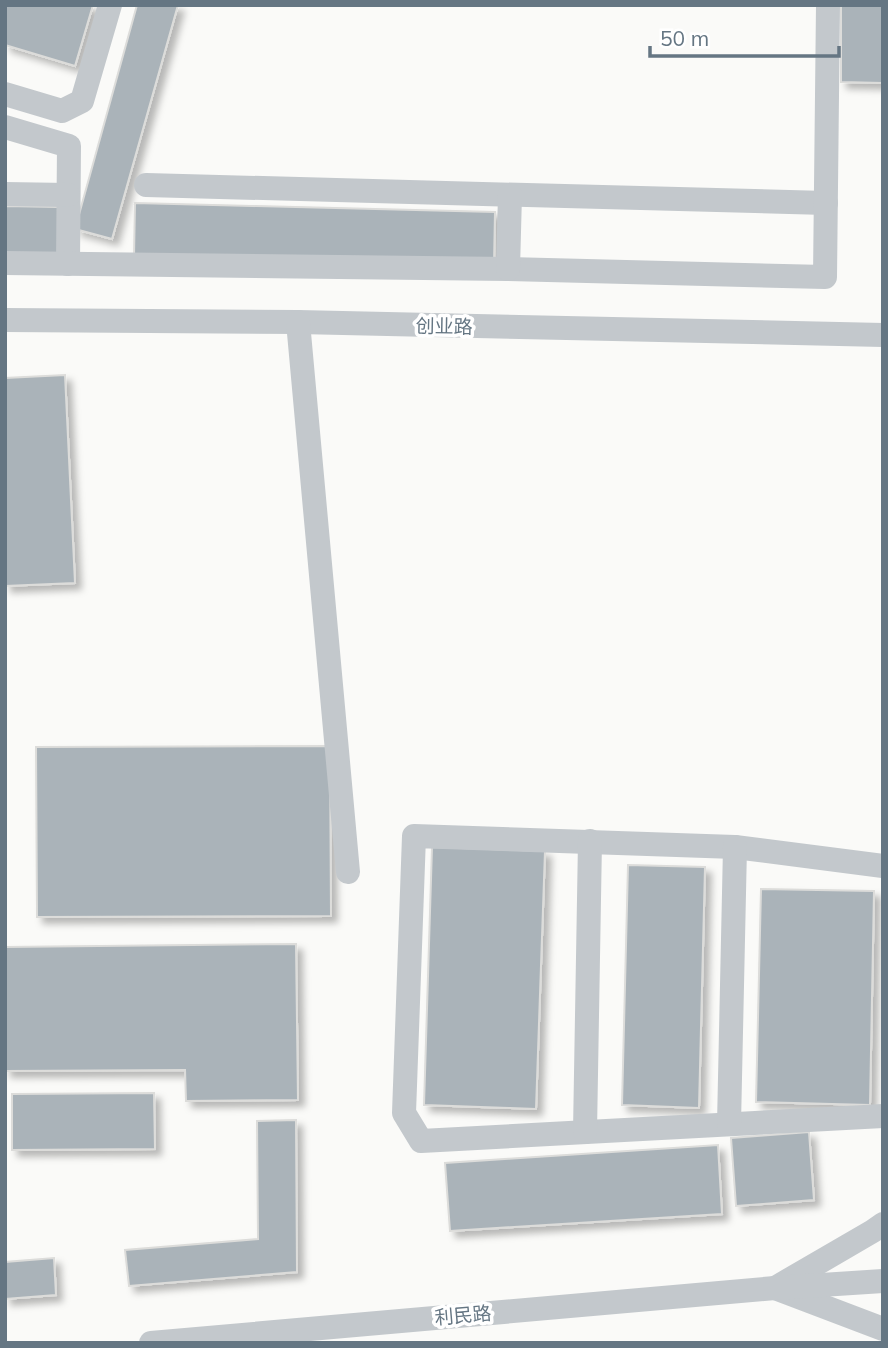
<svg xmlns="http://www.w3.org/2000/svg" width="888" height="1348" viewBox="0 0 888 1348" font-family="Mulish,'Noto Sans SC',sans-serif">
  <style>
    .building { fill: #aab3b9; stroke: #dcdcda; stroke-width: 2; filter: url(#shadow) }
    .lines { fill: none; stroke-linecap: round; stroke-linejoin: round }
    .minor { stroke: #c3c8cc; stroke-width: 24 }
    .labels { text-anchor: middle; stroke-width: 7; stroke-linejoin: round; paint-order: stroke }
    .street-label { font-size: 19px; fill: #657683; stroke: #fff }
  </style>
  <defs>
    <filter id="shadow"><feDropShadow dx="6" dy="6" stdDeviation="3.5" flood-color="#0004"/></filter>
  </defs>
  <rect width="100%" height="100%" fill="#fafaf8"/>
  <!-- building -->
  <g class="building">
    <polygon points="5,5 93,5 75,66 5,45"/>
    <polygon points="137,5 178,5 112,239 75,229"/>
    <polygon points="841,5 883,5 883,83 841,82"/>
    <polygon points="135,203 495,212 494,265 134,256"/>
    <polygon points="5,206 60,207 60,257 5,257"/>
    <polygon points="65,375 75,583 5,586 5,378"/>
    <polygon points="330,746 331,916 37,917 36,747"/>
    <polygon points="432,847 545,851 536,1109 424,1105"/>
    <polygon points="628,865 705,867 699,1108 622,1105"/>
    <polygon points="761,889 874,891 870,1105 756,1102"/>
    <polygon points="296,944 298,1100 186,1101 185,1070 5,1071 5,947"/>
    <polygon points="154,1093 155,1149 12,1150 12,1094"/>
    <polygon points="296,1120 297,1272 129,1286 125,1250 258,1239 257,1121"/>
    <polygon points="809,1132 814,1200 736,1206 731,1138"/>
    <polygon points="718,1145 722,1214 450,1231 445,1163"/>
    <polygon points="54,1258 56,1295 5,1299 5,1262"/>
  </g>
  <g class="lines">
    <!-- minor -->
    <g class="minor">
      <polyline points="5,94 62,111 82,101 110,5"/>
      <polyline points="5,127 69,146 68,264"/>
      <polyline points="146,185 826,203"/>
      <polyline points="5,194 68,195"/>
      <polyline points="5,263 508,269 825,277 828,5"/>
      <polyline points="508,269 510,195"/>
      <polyline points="5,320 298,322 883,335"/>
      <polyline points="298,322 348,872"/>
      <polyline points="883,866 735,847 414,836 404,1113 421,1141 883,1116"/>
      <polyline points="729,1124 735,847"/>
      <polyline points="585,1132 590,841"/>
      <polyline points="883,1224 873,1231 775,1288 883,1329"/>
      <polyline points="151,1343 775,1288 883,1281"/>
    </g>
  </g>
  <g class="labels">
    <!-- street labels -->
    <g class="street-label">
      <text transform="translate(444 326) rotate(1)" y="7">创业路</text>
      <text transform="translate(463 1315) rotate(-5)" y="7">利民路</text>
    </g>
  </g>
  <!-- border -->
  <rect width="888" height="1348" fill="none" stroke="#657683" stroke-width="14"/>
  <!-- scale -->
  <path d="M650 46v10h189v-10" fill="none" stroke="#657683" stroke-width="3.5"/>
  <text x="660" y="46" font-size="21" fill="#657683" stroke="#ffffff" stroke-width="5" paint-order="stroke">50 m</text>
</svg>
